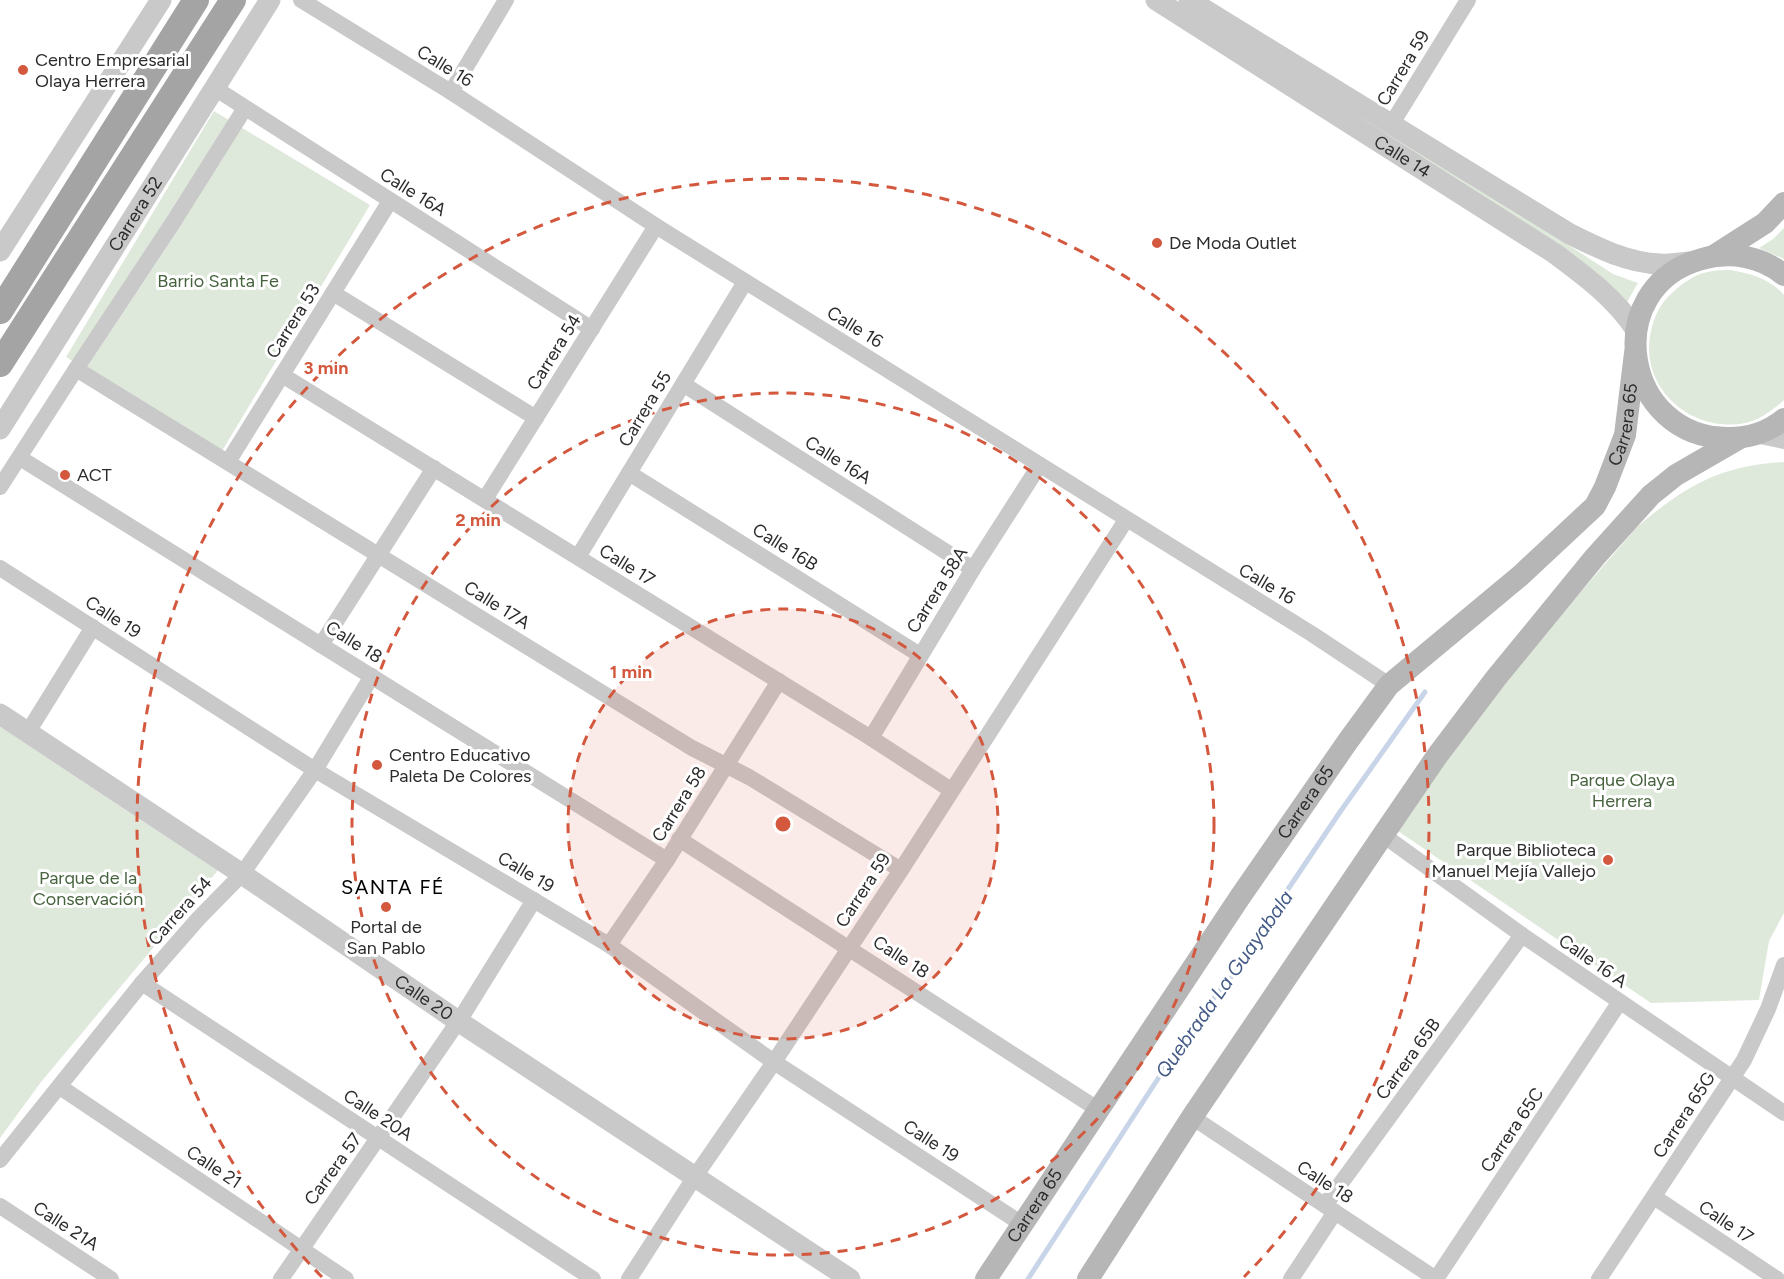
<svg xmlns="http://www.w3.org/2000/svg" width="1784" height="1279" viewBox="0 0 1784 1279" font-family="Figtree,sans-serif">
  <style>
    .green { fill: #dfe9db }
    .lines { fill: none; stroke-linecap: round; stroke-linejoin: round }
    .stream { stroke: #c8d4e7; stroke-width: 5 }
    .minor { stroke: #c9c9c9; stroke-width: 16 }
    .tertiary { stroke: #c9c9c9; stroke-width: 21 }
    .secondary { stroke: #b6b6b6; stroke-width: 22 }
    .primary { stroke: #a4a4a4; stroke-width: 26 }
    .ring { fill: none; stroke: #d3583e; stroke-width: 3; stroke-dasharray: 10 8 }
    .poi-dot { fill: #d3583e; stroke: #fff; stroke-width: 2 }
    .labels { text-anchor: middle; stroke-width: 6; stroke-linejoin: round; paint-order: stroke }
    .poi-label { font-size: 18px; fill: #2c2c2c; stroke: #fff; text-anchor: start }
    .street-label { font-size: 18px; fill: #2c2c2c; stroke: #fff }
    .park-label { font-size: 18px; fill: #46633e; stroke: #fff }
    .neighbourhood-label { font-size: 20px; letter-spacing: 1.5px; fill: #000; stroke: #fff }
    .water-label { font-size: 20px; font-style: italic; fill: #435b86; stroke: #fff }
    .centre { fill: #d3583e; stroke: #fff; stroke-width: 3 }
    .ring-label { font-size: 18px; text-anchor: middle; font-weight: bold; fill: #d3583e; stroke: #fff; stroke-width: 6; stroke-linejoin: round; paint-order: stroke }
  </style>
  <rect width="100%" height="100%" fill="#fff"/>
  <!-- green -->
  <g class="green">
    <polygon points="1165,0 1176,0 1542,228 1613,274 1638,283 1627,302 1597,273"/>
    <polygon points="214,111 370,205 222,451 66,357"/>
    <polygon points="1784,228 1784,259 1759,248 1773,239"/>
    <path d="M1731,270C1752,274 1770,279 1784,295V400C1773,410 1760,420 1745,423C1691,434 1638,387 1651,331C1654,316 1661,302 1673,292C1683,283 1695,274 1708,272C1716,270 1724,270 1731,270Z"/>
    <path d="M1784,462V913L1769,941L1759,1000L1651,1003L1395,829L1501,684L1637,527C1684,487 1720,465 1784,462Z"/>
    <polygon points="0,725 219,869 41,1082 0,1138"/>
  </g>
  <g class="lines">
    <!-- stream -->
    <polyline class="stream" points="1028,1279 1196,1020 1240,966 1278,904 1340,812 1425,692"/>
    <!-- minor -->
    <g class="minor">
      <polyline points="301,0 451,92 656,226 1312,634 1389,685"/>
      <polyline points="213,87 592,329"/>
      <polyline points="451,92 506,0"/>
      <polyline points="1391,125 1468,0"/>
      <polyline points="333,293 536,418"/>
      <polyline points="76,369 692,748 749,777 901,870"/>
      <polyline points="282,375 871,738 951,790"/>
      <polyline points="683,384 973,569"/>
      <polyline points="1755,435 1784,441"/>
      <polyline points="20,458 667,860"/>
      <polyline points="228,462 390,201"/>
      <polyline points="629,473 920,655"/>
      <polyline points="0,487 76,369 174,221 245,108"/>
      <polyline points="485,499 656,226"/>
      <polyline points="578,557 745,282"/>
      <polyline points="0,568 315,770 609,945 774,1062 1022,1224"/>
      <polyline points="321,645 434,468"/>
      <polyline points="28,732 93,627"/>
      <polyline points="871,738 973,569 1039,466"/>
      <polyline points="1383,835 1522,935 1784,1113"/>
      <polyline points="679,839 1099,1110"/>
      <polyline points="609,945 667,860 779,681"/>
      <polyline points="142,983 593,1279"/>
      <polyline points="60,1087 346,1279"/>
      <polyline points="1192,1117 1436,1279 1619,1003"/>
      <polyline points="0,1160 142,983 198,919 242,874 315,770 372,676"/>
      <polyline points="1654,1197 1777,1279"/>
      <polyline points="1325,1205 1522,935"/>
      <polyline points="0,1206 111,1279"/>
      <polyline points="281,1279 464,1013 534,900"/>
      <polyline points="629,1279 694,1178 774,1062 901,870 1126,520"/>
      <polyline points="1291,1279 1335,1212"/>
      <polyline points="1599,1279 1744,1060 1768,1009 1784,965"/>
    </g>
    <!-- tertiary -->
    <g class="tertiary">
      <path id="s1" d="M1156,0L1554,253C1585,276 1615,298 1636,330"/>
      <path d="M1189,0L1570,234C1598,248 1628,263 1660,264C1670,265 1680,263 1689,262"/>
      <polyline points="0,251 161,0"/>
      <path id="s2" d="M0,429L270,0"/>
      <path id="s3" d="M0,714L242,874L458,1021L850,1279"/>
    </g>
    <!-- secondary -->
    <g class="secondary">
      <polyline points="1715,255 1765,223 1784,203"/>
      <path d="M1784,275C1761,256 1730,251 1702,259C1598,287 1623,439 1729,438C1749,438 1768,432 1784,419"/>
      <path id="s4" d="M986,1279L1240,897L1348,741L1389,685L1520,576L1595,506L1605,487L1625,435L1635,353"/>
      <polyline points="1088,1279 1192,1117 1383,835 1437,756 1496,678 1595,557 1651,495 1676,475 1740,438"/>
    </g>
    <!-- primary -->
    <g class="primary">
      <polyline points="0,311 196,0"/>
      <polyline points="0,364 233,0"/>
    </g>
  </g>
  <!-- distance rings -->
  <circle cx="783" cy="824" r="215" fill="#d3583e" fill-opacity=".12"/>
  <g class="ring">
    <circle cx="783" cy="824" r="215"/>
    <circle cx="783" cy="824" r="431"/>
    <path d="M322 1277A646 646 0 1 1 1244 1277"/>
  </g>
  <!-- markers -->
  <g class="poi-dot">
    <circle cx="23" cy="70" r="6"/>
    <circle cx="1157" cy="243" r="6"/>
    <circle cx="65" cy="475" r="6"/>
    <circle cx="377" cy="765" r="6"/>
    <circle cx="1608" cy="860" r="6"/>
    <circle cx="386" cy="907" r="6"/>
  </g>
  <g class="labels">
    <!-- poi labels -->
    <g class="poi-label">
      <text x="35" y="66">Centro Empresarial<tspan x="35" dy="21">Olaya Herrera</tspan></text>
      <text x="1169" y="249">De Moda Outlet</text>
      <text x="77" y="481">ACT</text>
      <text x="389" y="761">Centro Educativo<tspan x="389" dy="21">Paleta De Colores</tspan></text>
      <text x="1596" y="856" text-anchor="end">Parque Biblioteca<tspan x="1596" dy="21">Manuel Mejía Vallejo</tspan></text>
      <text x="386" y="933" text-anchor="middle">Portal de<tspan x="386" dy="21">San Pablo</tspan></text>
    </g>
    <!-- street labels -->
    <g class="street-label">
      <text transform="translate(445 66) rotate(32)" y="6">Calle 16</text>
      <text transform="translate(1403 68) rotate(-59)" y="6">Carrera 59</text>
      <text dy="6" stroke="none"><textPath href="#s1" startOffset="292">Calle 14</textPath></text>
      <text transform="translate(413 192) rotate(32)" y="6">Calle 16A</text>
      <text dy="6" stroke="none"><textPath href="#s2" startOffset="254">Carrera 52</textPath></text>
      <text transform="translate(293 321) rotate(-58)" y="6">Carrera 53</text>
      <text transform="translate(855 327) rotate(32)" y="6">Calle 16</text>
      <text transform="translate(554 352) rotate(-58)" y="6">Carrera 54</text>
      <text transform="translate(645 409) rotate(-59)" y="6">Carrera 55</text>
      <text dy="6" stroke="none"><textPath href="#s4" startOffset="1078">Carrera 65</textPath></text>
      <text transform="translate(838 460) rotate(32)" y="6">Calle 16A</text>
      <text transform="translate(785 547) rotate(32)" y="6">Calle 16B</text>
      <text transform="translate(627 565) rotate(32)" y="6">Calle 17</text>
      <text transform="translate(1267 584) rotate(31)" y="6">Calle 16</text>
      <text transform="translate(937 590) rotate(-58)" y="6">Carrera 58A</text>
      <text transform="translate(497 605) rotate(32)" y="6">Calle 17A</text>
      <text transform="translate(113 617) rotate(33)" y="6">Calle 19</text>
      <text transform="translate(354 642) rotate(32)" y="6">Calle 18</text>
      <text dy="6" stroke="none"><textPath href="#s4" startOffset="574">Carrera 65</textPath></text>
      <text transform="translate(679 804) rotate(-58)" y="6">Carrera 58</text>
      <text transform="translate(526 872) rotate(31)" y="6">Calle 19</text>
      <text transform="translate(863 890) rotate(-57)" y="6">Carrera 59</text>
      <text transform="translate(180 911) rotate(-48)" y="6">Carrera 54</text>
      <text transform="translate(901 957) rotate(33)" y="6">Calle 18</text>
      <text transform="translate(1593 961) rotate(35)" y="6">Calle 16 A</text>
      <text dy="6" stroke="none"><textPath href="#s3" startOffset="510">Calle 20</textPath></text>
      <text transform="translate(1408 1059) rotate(-54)" y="6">Carrera 65B</text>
      <text transform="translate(378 1115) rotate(33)" y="6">Calle 20A</text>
      <text transform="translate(1684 1115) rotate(-57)" y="6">Carrera 65G</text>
      <text transform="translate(1512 1130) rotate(-56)" y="6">Carrera 65C</text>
      <text transform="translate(931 1141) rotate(33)" y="6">Calle 19</text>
      <text transform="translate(214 1167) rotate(34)" y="6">Calle 21</text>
      <text transform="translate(333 1169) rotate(-54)" y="6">Carrera 57</text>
      <text transform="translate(1325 1182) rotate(33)" y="6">Calle 18</text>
      <text dy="6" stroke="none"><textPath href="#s4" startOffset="88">Carrera 65</textPath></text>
      <text transform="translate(1726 1222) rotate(34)" y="6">Calle 17</text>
      <text transform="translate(66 1226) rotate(33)" y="6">Calle 21A</text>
    </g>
    <!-- park labels -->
    <g class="park-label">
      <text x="218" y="287">Barrio Santa Fe</text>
      <text x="1622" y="786">Parque Olaya<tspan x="1622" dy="21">Herrera</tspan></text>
      <text x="88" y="884">Parque de la<tspan x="88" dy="21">Conservación</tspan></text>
    </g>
    <!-- neighbourhood labels -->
    <g class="neighbourhood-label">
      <text x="393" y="894">SANTA FÉ</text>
    </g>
    <!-- water labels -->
    <g class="water-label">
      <text transform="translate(1224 984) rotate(-55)" y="7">Quebrada La Guayabala</text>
    </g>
  </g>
  <circle cx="783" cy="824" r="9" class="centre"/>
  <g class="ring-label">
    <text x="326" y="374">3 min</text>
    <text x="478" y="526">2 min</text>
    <text x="631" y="678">1 min</text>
  </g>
</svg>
